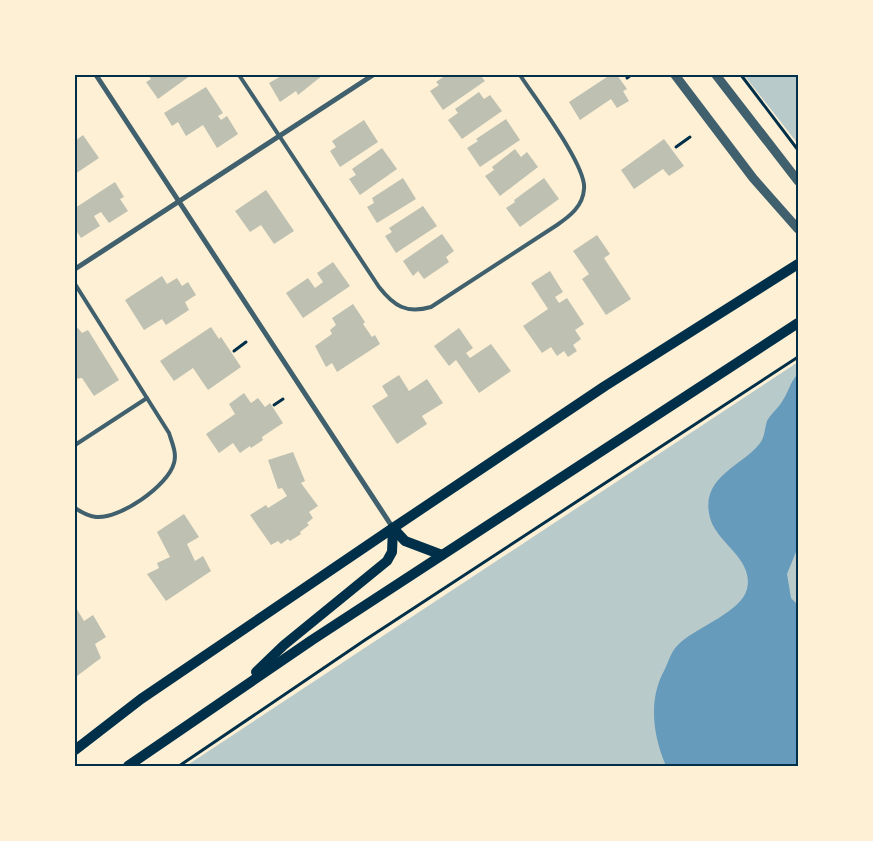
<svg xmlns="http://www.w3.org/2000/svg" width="873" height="841" viewBox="0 0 873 841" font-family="'IBM Plex Sans',sans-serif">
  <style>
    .green { fill: #b9caca }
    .water { fill: #669bbc }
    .building { fill: #bec0b2 }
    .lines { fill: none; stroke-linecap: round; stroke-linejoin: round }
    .path { stroke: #003049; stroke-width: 3 }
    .service { stroke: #3f606c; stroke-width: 4 }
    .minor { stroke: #3f606c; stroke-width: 5 }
    .tertiary { stroke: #3f606c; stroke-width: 9 }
    .secondary { stroke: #003049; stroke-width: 10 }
    .neatline { fill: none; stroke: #003049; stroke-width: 2 }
  </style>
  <rect width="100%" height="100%" fill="#fdf0d5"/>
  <!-- green -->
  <g class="green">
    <polygon points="744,75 798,75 798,144"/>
    <polygon points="798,362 798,766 186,766"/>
  </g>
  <!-- water -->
  <path class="water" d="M798,374V547L787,574L791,598L798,605V766H666C653,736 648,700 664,671C669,661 671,650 681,642C698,627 742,611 747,589C754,560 720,545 711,521C696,475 748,465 762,440C765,434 765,427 767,421C771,413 779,408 783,400C789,391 790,382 798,374Z"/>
  <!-- building -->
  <g class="building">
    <polygon points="148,75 191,75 158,99 146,82 151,79"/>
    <polygon points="283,75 323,75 298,95 296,91 280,102 269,83"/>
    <polygon points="446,75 480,75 485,81 443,110 430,91 439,85 436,82"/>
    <polygon points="610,75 617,75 627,89 623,91 629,101 617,108 611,99 580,120 569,102"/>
    <polygon points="206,87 223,113 218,116 221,120 227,116 238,134 217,148 203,125 186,136 178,122 172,126 164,113"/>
    <polygon points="479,92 484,99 490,95 502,111 462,139 448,120 458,113 455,109"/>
    <polygon points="506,119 520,140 480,167 467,148 478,141 476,139"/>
    <polygon points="364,120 378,142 340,167 330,151 336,147 332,141"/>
    <polygon points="83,135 99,158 75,174 75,141"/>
    <polygon points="664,139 684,166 669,176 663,169 634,189 621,170"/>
    <polygon points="382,148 397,169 360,195 349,179 356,175 352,169"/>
    <polygon points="515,149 521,157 527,152 538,167 500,196 485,176 494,170 492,167"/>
    <polygon points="403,178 416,199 377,223 367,207 374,203 372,198"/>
    <polygon points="544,178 559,199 520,227 506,208 515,202 514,200"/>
    <polygon points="115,182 124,197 120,199 128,211 109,223 101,212 94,216 100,226 81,238 75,229 75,208"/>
    <polygon points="266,190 294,231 274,244 261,225 250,232 235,211"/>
    <polygon points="423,206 437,226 396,253 385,236 392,232 389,228"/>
    <polygon points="442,234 454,251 446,257 449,262 424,279 418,271 413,276 403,261"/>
    <polygon points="597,235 610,254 604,258 631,299 606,315 582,279 589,274 573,251"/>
    <polygon points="333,262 350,286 303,318 286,293 308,278 315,288 323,282 317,273"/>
    <polygon points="550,271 563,292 555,297 559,303 567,298 584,324 575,330 581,339 573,345 577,351 568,357 564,351 557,356 551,347 542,353 523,326 548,309 531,283"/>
    <polygon points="162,276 167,284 177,278 182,286 188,282 196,295 185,302 189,310 166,325 162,319 144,330 125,300"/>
    <polygon points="353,304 365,322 363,324 372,337 375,335 380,344 337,372 332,363 326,367 315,346 332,334 330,330 336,325 332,318"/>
    <polygon points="211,327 219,339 221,337 241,367 208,390 193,368 174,381 160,361"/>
    <polygon points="78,328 82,333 88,330 119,380 94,396 82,378 75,379 75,330"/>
    <polygon points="459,328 473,348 466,353 470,358 491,344 511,371 479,393 456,360 449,366 434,346"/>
    <polygon points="399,375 409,391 427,379 443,403 422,416 427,424 397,444 372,406 388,396 382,386"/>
    <polygon points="244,393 251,403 258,398 265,407 270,403 283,423 262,437 263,440 251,448 250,446 240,453 233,443 219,453 206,434 235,414 229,404"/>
    <polygon points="293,452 305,481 301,483 318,506 309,512 313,518 307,523 309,525 300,532 301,534 290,541 288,539 281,544 278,541 271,545 250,515 266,505 268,508 287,496 282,488 278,489 268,460"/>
    <polygon points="184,514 199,537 187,544 195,561 203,556 211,571 166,601 147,574 159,568 157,563 170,557 157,532"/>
    <polygon points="75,606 84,621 93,615 106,637 95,644 101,658 77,676"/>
  </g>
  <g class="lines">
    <!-- path -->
    <g class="path">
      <polyline points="741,75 798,150"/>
      <polyline points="627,78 631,75"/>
      <polyline points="676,147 690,137"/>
      <polyline points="234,351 246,342"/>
      <polyline points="274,405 283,399"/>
      <polyline points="179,766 365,640 798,357"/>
    </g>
    <!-- service -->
    <g class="service">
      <path d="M239,75L379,287C394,306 406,314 431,307L557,225C570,216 583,206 584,189C587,166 534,97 520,75"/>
      <path d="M75,284L169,433C172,443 177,453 174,463C168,486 120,519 96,517C88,516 81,512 75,508"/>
      <polyline points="75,445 147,398"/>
    </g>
    <!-- minor -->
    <g class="minor">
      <polyline points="96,75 393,528"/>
      <polyline points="75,269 373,75"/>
    </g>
    <!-- tertiary -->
    <g class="tertiary">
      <polyline points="675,75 753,178 798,229"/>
      <polyline points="716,75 798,181"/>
    </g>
    <!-- secondary -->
    <g class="secondary">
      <polyline points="393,528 405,541 442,555"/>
      <polyline points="256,672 284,645 387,561 392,552 393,528"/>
      <polyline points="75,750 141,699 393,528 605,386 798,264"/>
      <polyline points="128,766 312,640 798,323"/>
    </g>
  </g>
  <!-- border -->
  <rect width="873" height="841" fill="none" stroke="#fdf0d5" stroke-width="152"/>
  <rect x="76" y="76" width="721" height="689" class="neatline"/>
</svg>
